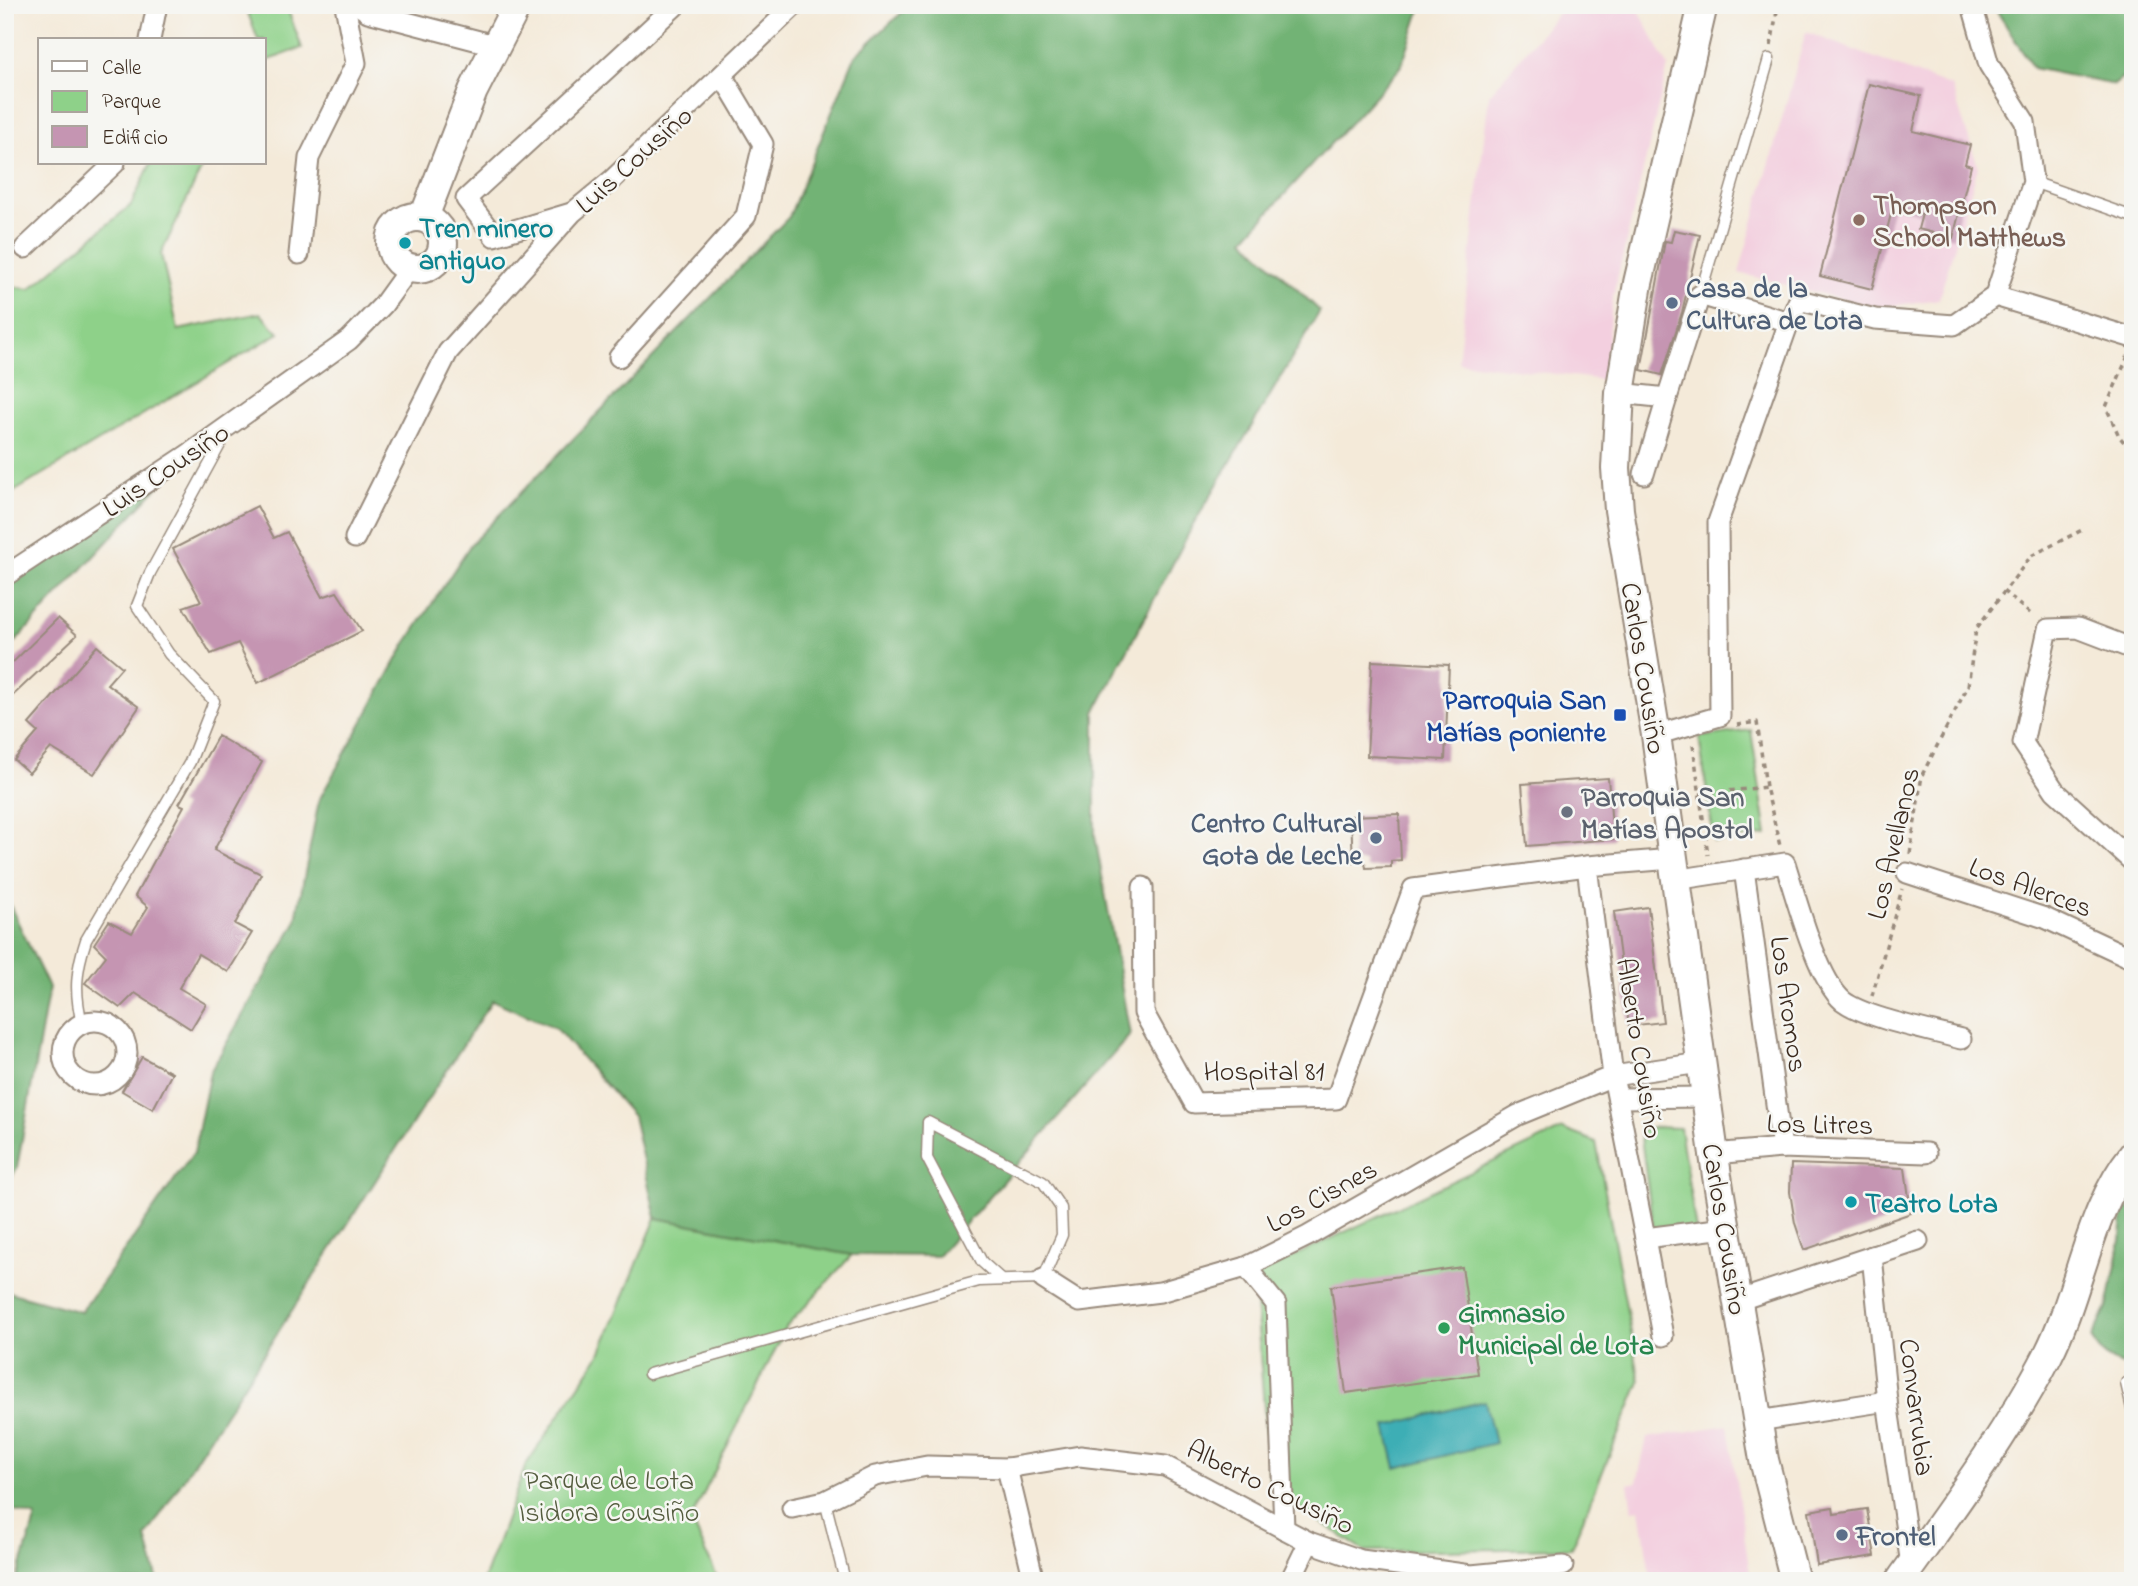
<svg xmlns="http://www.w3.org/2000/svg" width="2138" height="1586" viewBox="0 0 2138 1586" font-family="'Indie Flower',sans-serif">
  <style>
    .built { fill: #f3cfdf }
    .green { fill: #8ed189; stroke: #647e54; stroke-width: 2 }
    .forest { fill: #72b375; stroke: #566e4a; stroke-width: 2 }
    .water { fill: #3caeb5; stroke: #3c6c6a; stroke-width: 2 }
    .building { fill: #c595b2 }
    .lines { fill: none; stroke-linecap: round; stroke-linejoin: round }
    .lane-casing { stroke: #988a7c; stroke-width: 13 }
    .street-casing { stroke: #988a7c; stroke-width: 23 }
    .secondary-casing { stroke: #988a7c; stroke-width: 32 }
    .path { stroke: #988a7c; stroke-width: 3.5; stroke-dasharray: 5 5; stroke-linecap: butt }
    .lane { stroke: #fff; stroke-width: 10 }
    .street { stroke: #fff; stroke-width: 19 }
    .secondary { stroke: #fff; stroke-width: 28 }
    .education-dot { fill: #8d6e63; stroke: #f6f6f2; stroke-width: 2.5 }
    .culture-dot { fill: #0f9aa8; stroke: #f6f6f2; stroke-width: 2.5 }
    .service-dot { fill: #5c6f8a; stroke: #f6f6f2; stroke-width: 2.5 }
    .transit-dot { fill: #1a4fb4; stroke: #f6f6f2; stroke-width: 2.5 }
    .worship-dot { fill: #6b7280; stroke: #f6f6f2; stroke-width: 2.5 }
    .leisure-dot { fill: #2e9e5b; stroke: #f6f6f2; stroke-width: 2.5 }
    .labels { text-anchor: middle; stroke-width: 5; stroke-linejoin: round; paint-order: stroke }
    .street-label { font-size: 28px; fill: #3b2a1e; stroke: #f6f6f2 }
    .education-label { font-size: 28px; font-weight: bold; fill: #785e54; stroke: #f6f6f2; text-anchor: start }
    .culture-label { font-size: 28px; font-weight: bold; fill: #0d838f; stroke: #f6f6f2; text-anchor: start }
    .service-label { font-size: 28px; font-weight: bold; fill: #4e5e75; stroke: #f6f6f2; text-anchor: start }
    .transit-label { font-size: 28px; font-weight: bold; fill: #164399; stroke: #f6f6f2; text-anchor: end }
    .worship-label { font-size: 28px; font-weight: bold; fill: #5b616d; stroke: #f6f6f2; text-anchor: start }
    .leisure-label { font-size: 28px; font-weight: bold; fill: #27864d; stroke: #f6f6f2; text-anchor: start }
    .park-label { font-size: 28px; fill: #545c3e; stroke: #f6f6f2 }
  </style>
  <rect width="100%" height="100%" fill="#f6f6f2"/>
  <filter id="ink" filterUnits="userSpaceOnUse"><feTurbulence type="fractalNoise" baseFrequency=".0143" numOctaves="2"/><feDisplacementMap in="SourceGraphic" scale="14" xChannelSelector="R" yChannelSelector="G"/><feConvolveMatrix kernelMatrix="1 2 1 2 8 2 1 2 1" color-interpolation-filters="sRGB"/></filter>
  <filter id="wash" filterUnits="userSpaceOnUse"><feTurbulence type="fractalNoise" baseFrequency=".00686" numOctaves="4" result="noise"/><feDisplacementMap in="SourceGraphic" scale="28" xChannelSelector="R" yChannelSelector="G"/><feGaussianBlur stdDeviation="1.57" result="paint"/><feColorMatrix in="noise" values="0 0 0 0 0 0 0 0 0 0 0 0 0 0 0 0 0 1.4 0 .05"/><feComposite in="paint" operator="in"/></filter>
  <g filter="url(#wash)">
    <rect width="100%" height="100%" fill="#f4ead9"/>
    <!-- built -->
    <g class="built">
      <polygon points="1565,5 1636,5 1668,66 1613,296 1604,380 1458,362 1489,95"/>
      <polygon points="1806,32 1952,87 1978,167 1939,299 1877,308 1739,273"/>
      <polygon points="1728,1425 1751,1581 1651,1581 1640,1509 1632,1510 1628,1484 1637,1482 1647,1438"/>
    </g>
    <!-- green -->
    <g class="green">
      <polygon points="245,5 286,5 302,48 266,61 264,40 258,40"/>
      <polygon points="151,163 204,163 161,254 178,330 260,313 279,333 5,497 5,286 30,289 131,205"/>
      <polygon points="1751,730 1767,835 1714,842 1699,737"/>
      <polygon points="1653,1127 1680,1128 1697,1237 1655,1240 1640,1131"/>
      <polygon points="1562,1129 1596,1142 1640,1382 1571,1548 1364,1551 1270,1488 1254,1275"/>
      <polygon points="656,1218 852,1255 787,1326 691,1519 719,1581 483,1581 526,1465 600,1354"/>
    </g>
    <!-- forest -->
    <g class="forest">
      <polygon points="910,5 1422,5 1401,67 1244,239 1320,311 1192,527 1095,712 1095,836 1130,1035 938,1256 852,1255 656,1218 633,1116 556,1028 492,1000 146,1537 158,1581 16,1581 36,1517 5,1508 5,1291 81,1312 194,1152 210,1072 295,924 319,800 405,645 471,544 789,217 855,56"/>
      <polygon points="1993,5 2133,5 2133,70 2114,85 2033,68"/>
      <polygon points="186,456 5,653 5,576"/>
      <polygon points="5,895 49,988 17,1168 5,1188"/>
      <path d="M2133,1206V1366C2115,1367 2099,1354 2092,1338L2107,1308L2121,1240L2123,1213Z"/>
    </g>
    <!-- water -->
    <polygon class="water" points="1485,1401 1495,1443 1396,1468 1386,1426"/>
    <g id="blocks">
      <!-- building -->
      <g class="building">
        <polygon points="1869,84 1921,96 1913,131 1970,145 1965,164 1971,166 1953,238 1918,229 1922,214 1893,206 1872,289 1820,276"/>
        <polygon points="1674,230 1700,235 1682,312 1662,375 1641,370 1665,241 1671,242"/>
        <polygon points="257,506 274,538 287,532 322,597 337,592 362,631 258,683 238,643 211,654 183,607 201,601 173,549"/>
        <polygon points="58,618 77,635 5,703 5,670"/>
        <polygon points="97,646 122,667 107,684 139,707 94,774 51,748 29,773 14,760 38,732 29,724"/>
        <polygon points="1372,661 1449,665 1445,760 1367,756"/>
        <polygon points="218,736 262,762 214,850 261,874 235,924 252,933 228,972 198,954 179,988 206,1004 191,1029 135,993 120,1008 85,983 106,956 94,944 109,921 132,933 148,907 135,896 184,806 179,804"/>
        <polygon points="1608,778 1613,839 1527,846 1522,784"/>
        <polygon points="1399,814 1401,860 1391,861 1391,867 1366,868 1365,862 1353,862 1351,816"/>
        <polygon points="1648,907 1663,1022 1629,1026 1614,912"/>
        <polygon points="142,1057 172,1073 153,1109 122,1091"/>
        <polygon points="1791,1164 1905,1168 1911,1213 1804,1250 1795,1223 1790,1192"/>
        <polygon points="1462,1267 1478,1374 1346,1393 1331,1286"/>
        <polygon points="1833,1507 1834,1514 1867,1509 1875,1556 1817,1565 1809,1511"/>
      </g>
    </g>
  </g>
  <g filter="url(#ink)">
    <use href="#blocks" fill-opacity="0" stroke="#988a7c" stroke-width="2"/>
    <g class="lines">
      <!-- lane casing -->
      <g class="lane-casing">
        <g id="lane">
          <polyline points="2033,182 2133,217"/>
          <polyline points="1700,295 1769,59"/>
          <path d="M82,1023C74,992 76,970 86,940L190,762L214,701L169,654L137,606L150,573L227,432"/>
          <polyline points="649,1374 979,1281 1043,1279 1062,1235 1061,1208 1043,1182 928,1122 927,1158 982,1262 1002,1280"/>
          <polyline points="2126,1383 2133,1413"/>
          <polyline points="825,1501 845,1581"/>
        </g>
      </g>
      <!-- street casing -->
      <g class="street-casing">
        <g id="street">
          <polyline points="358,5 368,12 498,46"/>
          <polyline points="150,40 157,5"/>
          <polyline points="571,213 494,236 466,199 676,5"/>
          <polyline points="25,248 115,163"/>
          <polyline points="299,254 309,158 356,63 345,5"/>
          <polyline points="1995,296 2133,338"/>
          <polyline points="1789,322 1799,300 1875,319 1954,325 1995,296 2033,182 2025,122 1989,65 1972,5"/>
          <polyline points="619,357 746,216 763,144 723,77"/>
          <polyline points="1620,393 1667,398 1700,295 1789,322 1718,522 1720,716 1656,735"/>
          <polyline points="1644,474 1667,398"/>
          <polyline points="355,538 448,352 572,213 613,179 795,5"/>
          <polyline points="5,576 186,456 349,340 383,305 409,269"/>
          <polyline points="2133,649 2078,628 2048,629 2023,743 2055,791 2133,862"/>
          <polyline points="1587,866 1613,1076 1645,1238 1725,1228"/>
          <polyline points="1744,869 1782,1148"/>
          <polyline points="1907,873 2045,918 2133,959"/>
          <path d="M1675,880L1785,863C1796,897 1817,979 1843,1001C1865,1018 1933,1031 1961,1039"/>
          <polyline points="1143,887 1144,1013 1194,1103 1336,1099 1413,889 1587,866 1672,859"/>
          <circle cx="95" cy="1053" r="32"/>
          <polyline points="1618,1098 1705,1097"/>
          <polyline points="1713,1154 1782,1148 1926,1153"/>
          <polyline points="1645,1238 1663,1336"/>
          <polyline points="1872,1256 1887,1401 1911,1565"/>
          <polyline points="1246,1267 1276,1304 1284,1529"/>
          <polyline points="1043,1279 1079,1302 1160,1292 1246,1267 1308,1236 1518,1115 1613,1076 1700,1063"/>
          <polyline points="1737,1301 1918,1241"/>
          <polyline points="1758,1421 1887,1401"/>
          <polyline points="1007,1468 1034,1581"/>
          <polyline points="792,1508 825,1501 875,1476 927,1466 1007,1468 1080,1456 1165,1466 1309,1542 1361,1560 1471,1575 1563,1566"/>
          <polyline points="1290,1581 1309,1542"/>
        </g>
      </g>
      <!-- secondary casing -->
      <g class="secondary-casing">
        <g id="secondary">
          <polyline points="1703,5 1638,283 1620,393 1616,468 1619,510 1656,735 1717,1176 1764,1460 1795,1581"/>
          <circle cx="417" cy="243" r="26"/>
          <polyline points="424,217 473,91 517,5"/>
          <path d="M1900,1581C1952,1508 2007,1434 2048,1355C2080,1293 2089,1209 2133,1155"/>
        </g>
      </g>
      <!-- path -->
      <g class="path">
        <polyline points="1771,46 1778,5"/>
        <polyline points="2128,356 2106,407 2119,436 2133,453"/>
        <polyline points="2003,591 2033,616"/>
        <polyline points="1737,725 1757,722 1766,787 1780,846"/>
        <polyline points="1693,745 1708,855"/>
        <polyline points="1700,794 1766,787"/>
        <polyline points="1910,854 1922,775 1968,686 1976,629 2031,556 2084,529"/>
        <polyline points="1872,996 1902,889"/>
      </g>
      <!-- lane -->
      <use href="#lane" class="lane"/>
      <!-- street -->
      <use href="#street" class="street"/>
      <!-- secondary -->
      <use href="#secondary" class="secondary"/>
    </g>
  </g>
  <!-- markers -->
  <circle class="education-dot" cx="1859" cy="220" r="7"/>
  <g class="culture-dot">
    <circle cx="405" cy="243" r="7"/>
    <circle cx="1851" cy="1202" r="7"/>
  </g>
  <g class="service-dot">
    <circle cx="1672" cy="303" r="7"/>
    <circle cx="1376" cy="838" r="7"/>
    <circle cx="1842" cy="1535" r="7"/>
  </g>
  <rect class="transit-dot" x="1613" y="708" width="14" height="14" rx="3.5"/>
  <circle class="worship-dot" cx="1567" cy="812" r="7"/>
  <circle class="leisure-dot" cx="1444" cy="1328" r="7"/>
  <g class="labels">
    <!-- street labels -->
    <g class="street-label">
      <text transform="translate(633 159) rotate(-42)" y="10">Luis Cousiño</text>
      <text transform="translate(165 469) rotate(-34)" y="10">Luis Cousiño</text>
      <text transform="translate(1645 668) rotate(81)" y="10">Carlos Cousiño</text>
      <text transform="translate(1892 843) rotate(-77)" y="10">Los Avellanos</text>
      <text transform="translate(2031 886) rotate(20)" y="10">Los Alerces</text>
      <text transform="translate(1790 1004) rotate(82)" y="10">Los Aromos</text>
      <text transform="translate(1641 1048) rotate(81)" y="10">Alberto Cousiño</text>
      <text x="1264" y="1080">Hospital 81</text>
      <text transform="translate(1820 1123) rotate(1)" y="10">Los Litres</text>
      <text transform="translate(1321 1195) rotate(-29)" y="10">Los Cisnes</text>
      <text transform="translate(1726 1229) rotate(81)" y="10">Carlos Cousiño</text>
      <text transform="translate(1918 1407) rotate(83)" y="10">Convarrubia</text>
      <text transform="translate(1271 1486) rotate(26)" y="10">Alberto Cousiño</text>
    </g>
    <!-- education labels -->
    <g class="education-label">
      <text x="1873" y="214">Thompson<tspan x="1873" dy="32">School Matthews</tspan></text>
    </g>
    <!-- culture labels -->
    <g class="culture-label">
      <text x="419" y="237">Tren minero<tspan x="419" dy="32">antiguo</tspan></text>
      <text x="1865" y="1212">Teatro Lota</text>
    </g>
    <!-- service labels -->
    <g class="service-label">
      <text x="1686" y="297">Casa de la<tspan x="1686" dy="32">Cultura de Lota</tspan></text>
      <text x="1362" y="832" text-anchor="end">Centro Cultural<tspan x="1362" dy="32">Gota de Leche</tspan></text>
      <text x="1856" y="1545">Frontel</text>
    </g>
    <!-- transit labels -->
    <g class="transit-label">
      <text x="1606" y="709">Parroquia San<tspan x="1606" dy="32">Matías poniente</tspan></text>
    </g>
    <!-- worship labels -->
    <g class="worship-label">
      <text x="1581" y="806">Parroquia San<tspan x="1581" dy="32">Matías Apostol</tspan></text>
    </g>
    <!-- leisure labels -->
    <g class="leisure-label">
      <text x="1458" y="1322">Gimnasio<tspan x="1458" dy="32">Municipal de Lota</tspan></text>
    </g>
    <!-- park labels -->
    <g class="park-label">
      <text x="609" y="1489">Parque de Lota<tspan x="609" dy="32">Isidora Cousiño</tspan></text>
    </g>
  </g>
  <!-- margin -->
  <rect width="2138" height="1586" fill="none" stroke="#f6f6f2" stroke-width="28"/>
  <!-- legend -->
  <rect x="38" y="38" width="228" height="126" fill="#f6f6f2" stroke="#aba49d" stroke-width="2"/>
  <rect x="52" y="61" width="35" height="10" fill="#ffffff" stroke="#aba49d" stroke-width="2"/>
  <text x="102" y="74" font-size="21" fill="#3b2a1e">Calle</text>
  <rect x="52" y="91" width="35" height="21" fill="#8ed189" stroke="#aba49d" stroke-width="2"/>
  <text x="102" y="108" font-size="21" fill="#3b2a1e">Parque</text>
  <rect x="52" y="126" width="35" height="21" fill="#c595b2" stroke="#aba49d" stroke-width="2"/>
  <text x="102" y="144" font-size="21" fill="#3b2a1e">Edificio</text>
</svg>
